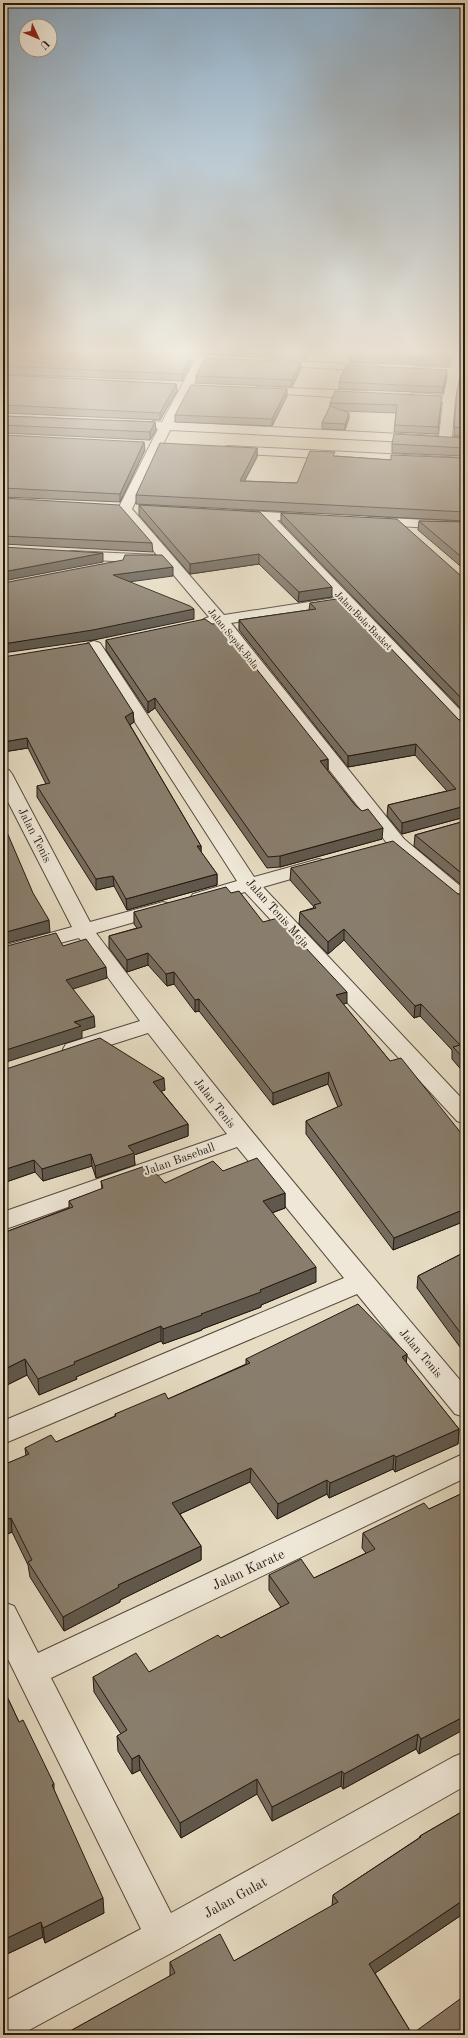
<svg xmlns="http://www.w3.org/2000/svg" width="468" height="2038" viewBox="0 0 468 2038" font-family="'Old Standard TT',serif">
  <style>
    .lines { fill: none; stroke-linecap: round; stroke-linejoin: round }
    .minor-casing { stroke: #554a3d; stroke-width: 2 }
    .minor { fill: #efe8d8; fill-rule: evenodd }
    .wall { fill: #766c5e; stroke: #251910 }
    .shaded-wall { fill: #60584c; stroke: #251910 }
    .building { fill: #897e6d; stroke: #251910 }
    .labels { text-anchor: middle; stroke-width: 4; stroke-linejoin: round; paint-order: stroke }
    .far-street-label { font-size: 10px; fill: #251910; stroke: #efe8d8 }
    .street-label { font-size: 12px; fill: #251910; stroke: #efe8d8 }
    .near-street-label { font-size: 14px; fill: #251910; stroke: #efe8d8 }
  </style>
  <rect width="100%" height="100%" fill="#e6dcc3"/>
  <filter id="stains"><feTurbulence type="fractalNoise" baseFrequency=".005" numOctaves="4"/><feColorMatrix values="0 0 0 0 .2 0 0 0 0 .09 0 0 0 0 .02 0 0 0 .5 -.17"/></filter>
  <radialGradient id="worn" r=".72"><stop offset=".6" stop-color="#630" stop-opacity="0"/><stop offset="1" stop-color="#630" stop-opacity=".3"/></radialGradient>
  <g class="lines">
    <!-- minor casing -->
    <g class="minor-casing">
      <g id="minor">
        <polygon points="454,353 465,353 455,399 452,437 465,437 465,445 170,430 132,509 224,615 335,598 261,519 230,517 228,514 230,511 235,510 315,515 317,518 315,521 310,522 277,520 465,715 465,730 459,729 343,606 231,623 404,839 465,890 465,906 458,904 390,847 216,626 204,625 201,622 204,619 209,617 161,560 154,563 72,559 67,558 65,555 67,552 72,551 157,555 118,509 158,429 149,428 147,425 153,421 162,422 197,357 205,357 207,359 174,422 439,436 443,402 413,401 407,397 413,393 444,395 448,375 417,373 411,370 417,367 450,368"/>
        <polygon points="271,360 375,365 381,368 375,371 267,365 265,363"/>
        <polygon points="257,387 364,391 370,395 364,399 253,392 251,390 253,388"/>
        <polygon points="228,446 465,458 465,466 224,453 222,450 224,447"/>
        <polygon points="370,517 465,522 465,530 365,524 363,521 365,518"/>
        <polygon points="94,641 100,643 102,646 254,877 319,859 326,861 329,865 326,869 263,887 465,1102 465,1124 457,1121 245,892 200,904 193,902 190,898 193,894 237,881 86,646 88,643"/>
        <path d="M3,769L9,770L12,774L90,922L163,902L170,904L173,908L170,912L96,933C213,1089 339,1237 465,1386V1417L455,1414L357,1294L3,1444V1421L344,1278L237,1147L3,1230V1212L227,1134L148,1033L82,1054L74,1056L66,1054L63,1049L66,1044L140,1021L79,938L3,958V946L72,927L3,792Z"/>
        <polygon points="465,1453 465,1478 51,1678 171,1913 453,1757 465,1752 465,1786 177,1950 20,2035 3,2035 3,2002 141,1929 3,1649 3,1602 14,1606 38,1653"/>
      </g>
    </g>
    <!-- minor -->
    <use href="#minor" class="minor"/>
  </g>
  <!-- wall -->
  <g class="wall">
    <polygon points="3,353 191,357 191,364 182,381 3,374"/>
    <polygon points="104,353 309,353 306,360 201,354"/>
    <polygon points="350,355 450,358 448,366 350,362"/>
    <polygon points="465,365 465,436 454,436 457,391"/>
    <polygon points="301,369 292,387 196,383 196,376"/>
    <polygon points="3,375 176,384 177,391 160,420 3,413"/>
    <polygon points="446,376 443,393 339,389 339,382"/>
    <polygon points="287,396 272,426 175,422 175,415"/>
    <polygon points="330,403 441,403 438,434 394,432 396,413 344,411 349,418 345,430 322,429 322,423 330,406"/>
    <polygon points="3,416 155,422 156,430 150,440 3,433"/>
    <polygon points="3,435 145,450 120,502 3,497"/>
    <polygon points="465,438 465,456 392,453 392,444"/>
    <polygon points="257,448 257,457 244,481 297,483 335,456 391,460 465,458 465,521 136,504 136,495"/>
    <polygon points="3,498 152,543 153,552 3,544"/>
    <polygon points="139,505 260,512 332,597 298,602 259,564 190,574 139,515"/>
    <polygon points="281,513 460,575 465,576 465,713 281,522"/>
    <polygon points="419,521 465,522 465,570 418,530"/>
    <polygon points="310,603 459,720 465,720 465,817 402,834 387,816 388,805 447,791 415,755 348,767 239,630 239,620 309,610"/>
    <polygon points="106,640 328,759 328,770 327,770 382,839 280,867 267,868 155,708 148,713 106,650"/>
    <polygon points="3,657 133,712 134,722 130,725 201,846 201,852 217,874 217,885 127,910 114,886 96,890 37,797 37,786 46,784 28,748 3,752"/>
    <polygon points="465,821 465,888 414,846 415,835"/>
    <polygon points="291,868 458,894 465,895 465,1074 452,1059 452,1050 420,1016 414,1018 344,940 328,954 299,924 300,912 313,908 314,907 290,880"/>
    <polygon points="231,893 263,922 347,1003 343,1004 390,1061 461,1133 465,1131 465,1221 393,1250 306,1134 306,1121 338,1107 328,1084 273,1105 199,1011 195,1012 174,984 167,986 148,965 127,972 109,948 109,936 137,928 134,924 134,912"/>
    <polygon points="3,1070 165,1090 161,1091 188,1124 188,1136 134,1155 135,1165 96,1178 92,1166 43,1181 35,1172 3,1183"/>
    <polygon points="223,1171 285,1193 285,1208 272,1213 316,1282 261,1305 261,1307 202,1329 202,1330 163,1344 161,1341 76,1377 77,1379 39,1395 27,1375 3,1387 3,1233 69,1208 69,1201 102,1189 101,1181 165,1183"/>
    <polygon points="465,1252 465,1354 417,1288 418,1276"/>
    <polygon points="407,1354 406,1363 459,1429 458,1444 395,1472 393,1469 329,1498 327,1494 277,1519 250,1482 180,1514 201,1546 201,1560 120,1600 120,1602 64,1631 30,1577 28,1565 12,1532 3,1536 3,1465 26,1456 25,1448 56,1442 115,1416 115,1414 168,1399 246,1364 246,1359"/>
    <polygon points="465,1492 419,1754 416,1749 343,1789 341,1786 272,1821 257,1794 181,1838 140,1770 132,1774 118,1751 117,1736 121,1734 94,1692 93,1677 149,1672 221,1638 281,1607 269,1590 269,1575 314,1578 366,1553 362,1548 363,1533 429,1509"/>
    <polygon points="3,1688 19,1722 54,1784 54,1790 104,1913 45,1943 43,1937 3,1956"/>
    <polygon points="465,1810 465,1924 460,1916 375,1973 412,2034 465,2035 63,2035 170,1976 170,1962 234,1961 332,1906 333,1895 419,1838 420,1836"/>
  </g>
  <!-- shaded-wall -->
  <g class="shaded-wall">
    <polygon points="306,353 309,353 306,360"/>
    <polygon points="450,353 450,358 448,366 448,359"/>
    <polygon points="191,357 191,364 182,381 182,374"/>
    <polygon points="301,362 301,369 292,387 292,380"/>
    <polygon points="447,370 446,376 443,393 443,387"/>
    <polygon points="176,384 177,391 160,420 160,413"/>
    <polygon points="287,389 287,396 272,426 272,419"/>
    <polygon points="349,413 349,418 345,430 345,424"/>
    <polygon points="155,422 156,430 150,440 150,432"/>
    <polygon points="144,442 145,450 120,502 120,494"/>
    <polygon points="257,448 257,457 240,490 240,481"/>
    <polygon points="103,553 103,562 3,581 3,572"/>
    <polygon points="259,554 259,564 190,574 190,564"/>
    <polygon points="173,567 173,576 114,584 113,575"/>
    <polygon points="332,587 332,597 298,602 299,592"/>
    <polygon points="194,609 194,619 94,640 3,653 3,644"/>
    <polygon points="155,698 155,708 148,713 148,702"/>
    <polygon points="133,712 134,722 126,727 125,717"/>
    <polygon points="27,738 28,748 3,752 3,742"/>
    <polygon points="416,744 415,755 348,767 348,756"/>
    <polygon points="328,759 328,770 319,772 320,761"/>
    <polygon points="4,804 5,815 3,815 3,805"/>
    <polygon points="465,806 465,817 402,834 402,823"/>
    <polygon points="383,828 382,839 280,867 280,856"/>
    <polygon points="197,846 201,846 201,856"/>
    <polygon points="217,874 217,885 127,910 126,899"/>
    <polygon points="113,876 114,886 96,890 96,879"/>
    <polygon points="49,920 50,932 3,944 3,933"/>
    <polygon points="344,929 344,940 328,954 328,942"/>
    <polygon points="148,953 148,965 127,972 127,960"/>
    <polygon points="106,967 107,978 67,991 66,980"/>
    <polygon points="174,972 174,984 167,986 166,974"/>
    <polygon points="347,992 347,1003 335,1007 336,995"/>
    <polygon points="199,999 199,1011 195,1012 195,1000"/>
    <polygon points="421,1004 420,1016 414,1018 415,1006"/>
    <polygon points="94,1016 95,1027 82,1031 82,1038 3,1063 3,1051 74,1022"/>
    <polygon points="329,1072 328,1084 273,1105 273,1093"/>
    <polygon points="164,1078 165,1090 154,1094 153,1082"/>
    <polygon points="188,1124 188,1136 134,1155 135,1165 96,1178 95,1166 128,1146"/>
    <polygon points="91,1154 92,1166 43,1181 42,1169"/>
    <polygon points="34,1160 35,1172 3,1183 3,1170"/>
    <polygon points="285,1193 285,1208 263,1216 263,1201"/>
    <polygon points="465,1209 465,1221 393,1250 394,1238"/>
    <polygon points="316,1267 316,1282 261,1305 261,1307 202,1329 202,1330 163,1344 163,1329"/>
    <polygon points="161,1326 161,1341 76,1377 77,1379 39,1395 38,1379 74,1362"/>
    <polygon points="407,1354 406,1368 402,1357"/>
    <polygon points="25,1359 27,1375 3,1387 3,1370"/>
    <polygon points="459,1429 458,1444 395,1472 396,1457"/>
    <polygon points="394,1455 393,1469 329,1498 330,1483"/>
    <polygon points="251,1468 250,1482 173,1517 172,1503"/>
    <polygon points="327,1480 327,1494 277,1519 278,1504"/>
    <polygon points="11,1518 12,1532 3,1536 3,1521"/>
    <polygon points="201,1546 201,1560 120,1600 120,1602 64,1631 63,1617 118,1585"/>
    <polygon points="465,1716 465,1729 419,1754 421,1739"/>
    <polygon points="418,1734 416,1749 343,1789 344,1774"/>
    <polygon points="139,1755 140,1770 132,1774 132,1759"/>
    <polygon points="342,1771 341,1786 272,1821 272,1807"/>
    <polygon points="257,1779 257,1794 181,1838 180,1823"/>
    <polygon points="103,1898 104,1913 45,1943 43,1928"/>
    <polygon points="462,1901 460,1916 368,1978 369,1964"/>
    <polygon points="41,1922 43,1937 3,1956 3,1940"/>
  </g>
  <!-- building -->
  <g class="building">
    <polygon points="3,353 104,353 191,357 182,374 3,366"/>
    <polygon points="351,353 450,353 448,359 350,355"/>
    <polygon points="205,358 301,362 292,380 196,376"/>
    <polygon points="346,365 447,370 443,387 339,382"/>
    <polygon points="463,365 465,365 465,428 454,427 457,391"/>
    <polygon points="3,375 176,384 160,413 3,405"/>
    <polygon points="191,385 287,389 272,419 175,415"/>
    <polygon points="335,391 442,396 438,427 395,425 397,405 330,403"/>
    <polygon points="330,406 349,413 345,424 322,423"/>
    <polygon points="3,416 155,422 150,432 3,425"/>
    <polygon points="394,434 465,438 465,448 392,444"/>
    <polygon points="3,435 144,442 120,494 3,488"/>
    <polygon points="160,443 257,448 240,481 297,483 310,451 335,452 333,456 391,460 391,455 465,458 465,512 136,495"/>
    <polygon points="3,498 119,505 152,543 3,536"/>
    <polygon points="139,505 260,512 332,587 299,592 259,554 190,564"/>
    <polygon points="281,513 397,519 460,575 465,576 465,702"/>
    <polygon points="419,521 465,522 465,560"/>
    <polygon points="3,547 103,553 3,572"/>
    <polygon points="125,555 162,555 173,567 113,575 190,606 194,609 93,630 3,644 3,583 123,560"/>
    <polygon points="343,598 459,720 465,720 465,806 402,823 388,805 456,789 416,744 348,756 239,620 316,609 310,603"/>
    <polygon points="205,619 212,624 220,623 328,759 320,761 355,805 362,811 368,809 383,828 280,856 268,857 155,698 148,702 106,640"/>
    <polygon points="89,643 133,712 125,717 201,846 197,846 217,874 126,899 113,876 96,879 37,786 50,783 27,738 3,742 3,657"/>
    <polygon points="465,821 465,876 415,835"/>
    <polygon points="3,823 33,893 49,920 3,933"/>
    <polygon points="393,841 458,894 465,895 465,1060 453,1047 460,1045 421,1004 415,1006 344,929 328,942 300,912 316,908 314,905 321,903 291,868"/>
    <polygon points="226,887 231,893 239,891 263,922 278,918 347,992 336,995 390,1061 401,1058 461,1133 465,1131 465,1209 394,1238 306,1121 342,1105 329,1072 273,1093 199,999 195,1000 174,972 166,974 148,953 127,960 109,936 142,927 134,912"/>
    <polygon points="56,933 63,946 86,939 106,967 66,980 94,1016 74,1022 81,1026 3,1051 3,947"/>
    <polygon points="100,1038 164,1078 153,1082 188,1124 128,1146 134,1153 95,1166 91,1154 42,1169 34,1160 3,1170 3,1070"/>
    <polygon points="257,1158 285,1193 263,1201 316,1267 260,1290 261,1292 201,1314 202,1315 163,1329 161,1326 74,1362 75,1364 38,1379 25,1359 3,1370 3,1233 73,1207 69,1201 103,1188 101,1181 148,1165 165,1183 213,1161 223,1171"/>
    <polygon points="465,1252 465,1339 418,1276"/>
    <polygon points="358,1304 407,1354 402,1357 459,1429 396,1457 394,1455 330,1483 327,1480 278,1504 251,1468 172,1503 201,1546 118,1585 119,1587 63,1617 28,1562 32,1560 11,1518 3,1521 3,1465 29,1454 25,1448 51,1435 56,1442 116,1416 115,1414 165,1393 168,1399 250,1363 246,1359"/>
    <polygon points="465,1492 465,1716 421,1739 418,1734 344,1774 342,1771 272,1807 257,1779 180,1823 139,1755 132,1759 117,1736 127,1730 93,1677 136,1653 149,1672 218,1635 221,1638 289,1603 269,1575 301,1559 314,1578 375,1549 363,1533 424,1503 429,1509"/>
    <polygon points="3,1688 19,1722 23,1720 54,1784 52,1785 103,1898 43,1928 41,1922 3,1940"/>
    <polygon points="465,1810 465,1905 462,1901 369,1964 412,2034 460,1999 465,2006 465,2035 63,2035 175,1973 170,1962 220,1934 234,1961 338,1902 333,1895 421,1837 420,1836"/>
  </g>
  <!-- sky -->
  <linearGradient id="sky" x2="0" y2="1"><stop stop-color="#8daac1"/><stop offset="0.55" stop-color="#f4efe4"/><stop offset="1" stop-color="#f4efe4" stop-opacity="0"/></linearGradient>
  <rect width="468" height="638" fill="url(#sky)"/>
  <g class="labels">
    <!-- far-street labels -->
    <g class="far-street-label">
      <text transform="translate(364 620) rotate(46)" y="4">Jalan Bola Basket</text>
      <text transform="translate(234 638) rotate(51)" y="4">Jalan Sepak Bola</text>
    </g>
    <!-- street labels -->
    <g class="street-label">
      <text transform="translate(35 835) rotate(63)" y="4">Jalan Tenis</text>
      <text transform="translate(278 913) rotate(48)" y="4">Jalan Tenis Meja</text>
      <text transform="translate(215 1103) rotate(52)" y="4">Jalan Tenis</text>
      <text transform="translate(179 1159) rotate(-20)" y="4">Jalan Baseball</text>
      <text transform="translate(421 1353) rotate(50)" y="4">Jalan Tenis</text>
    </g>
    <!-- near-street labels -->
    <g class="near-street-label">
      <text transform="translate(248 1569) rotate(-25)" y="5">Jalan Karate</text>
      <text transform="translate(235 1897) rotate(-29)" y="5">Jalan Gulat</text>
    </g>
  </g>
  <!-- margin -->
  <rect width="468" height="2038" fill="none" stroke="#e6dcc3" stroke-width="16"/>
  <rect x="4" y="4" width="460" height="2030" fill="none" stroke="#251910" stroke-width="2"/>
  <rect x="8" y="8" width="452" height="2022" fill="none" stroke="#251910"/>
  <!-- north arrow -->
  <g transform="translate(38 38) rotate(134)"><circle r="19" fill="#efe8d8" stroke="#9e9588"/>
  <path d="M0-3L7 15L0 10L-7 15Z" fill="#8f2418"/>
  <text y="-6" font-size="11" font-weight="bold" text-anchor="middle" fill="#251910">U</text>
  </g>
  <rect width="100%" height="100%" filter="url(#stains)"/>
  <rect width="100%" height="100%" fill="url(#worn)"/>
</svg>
